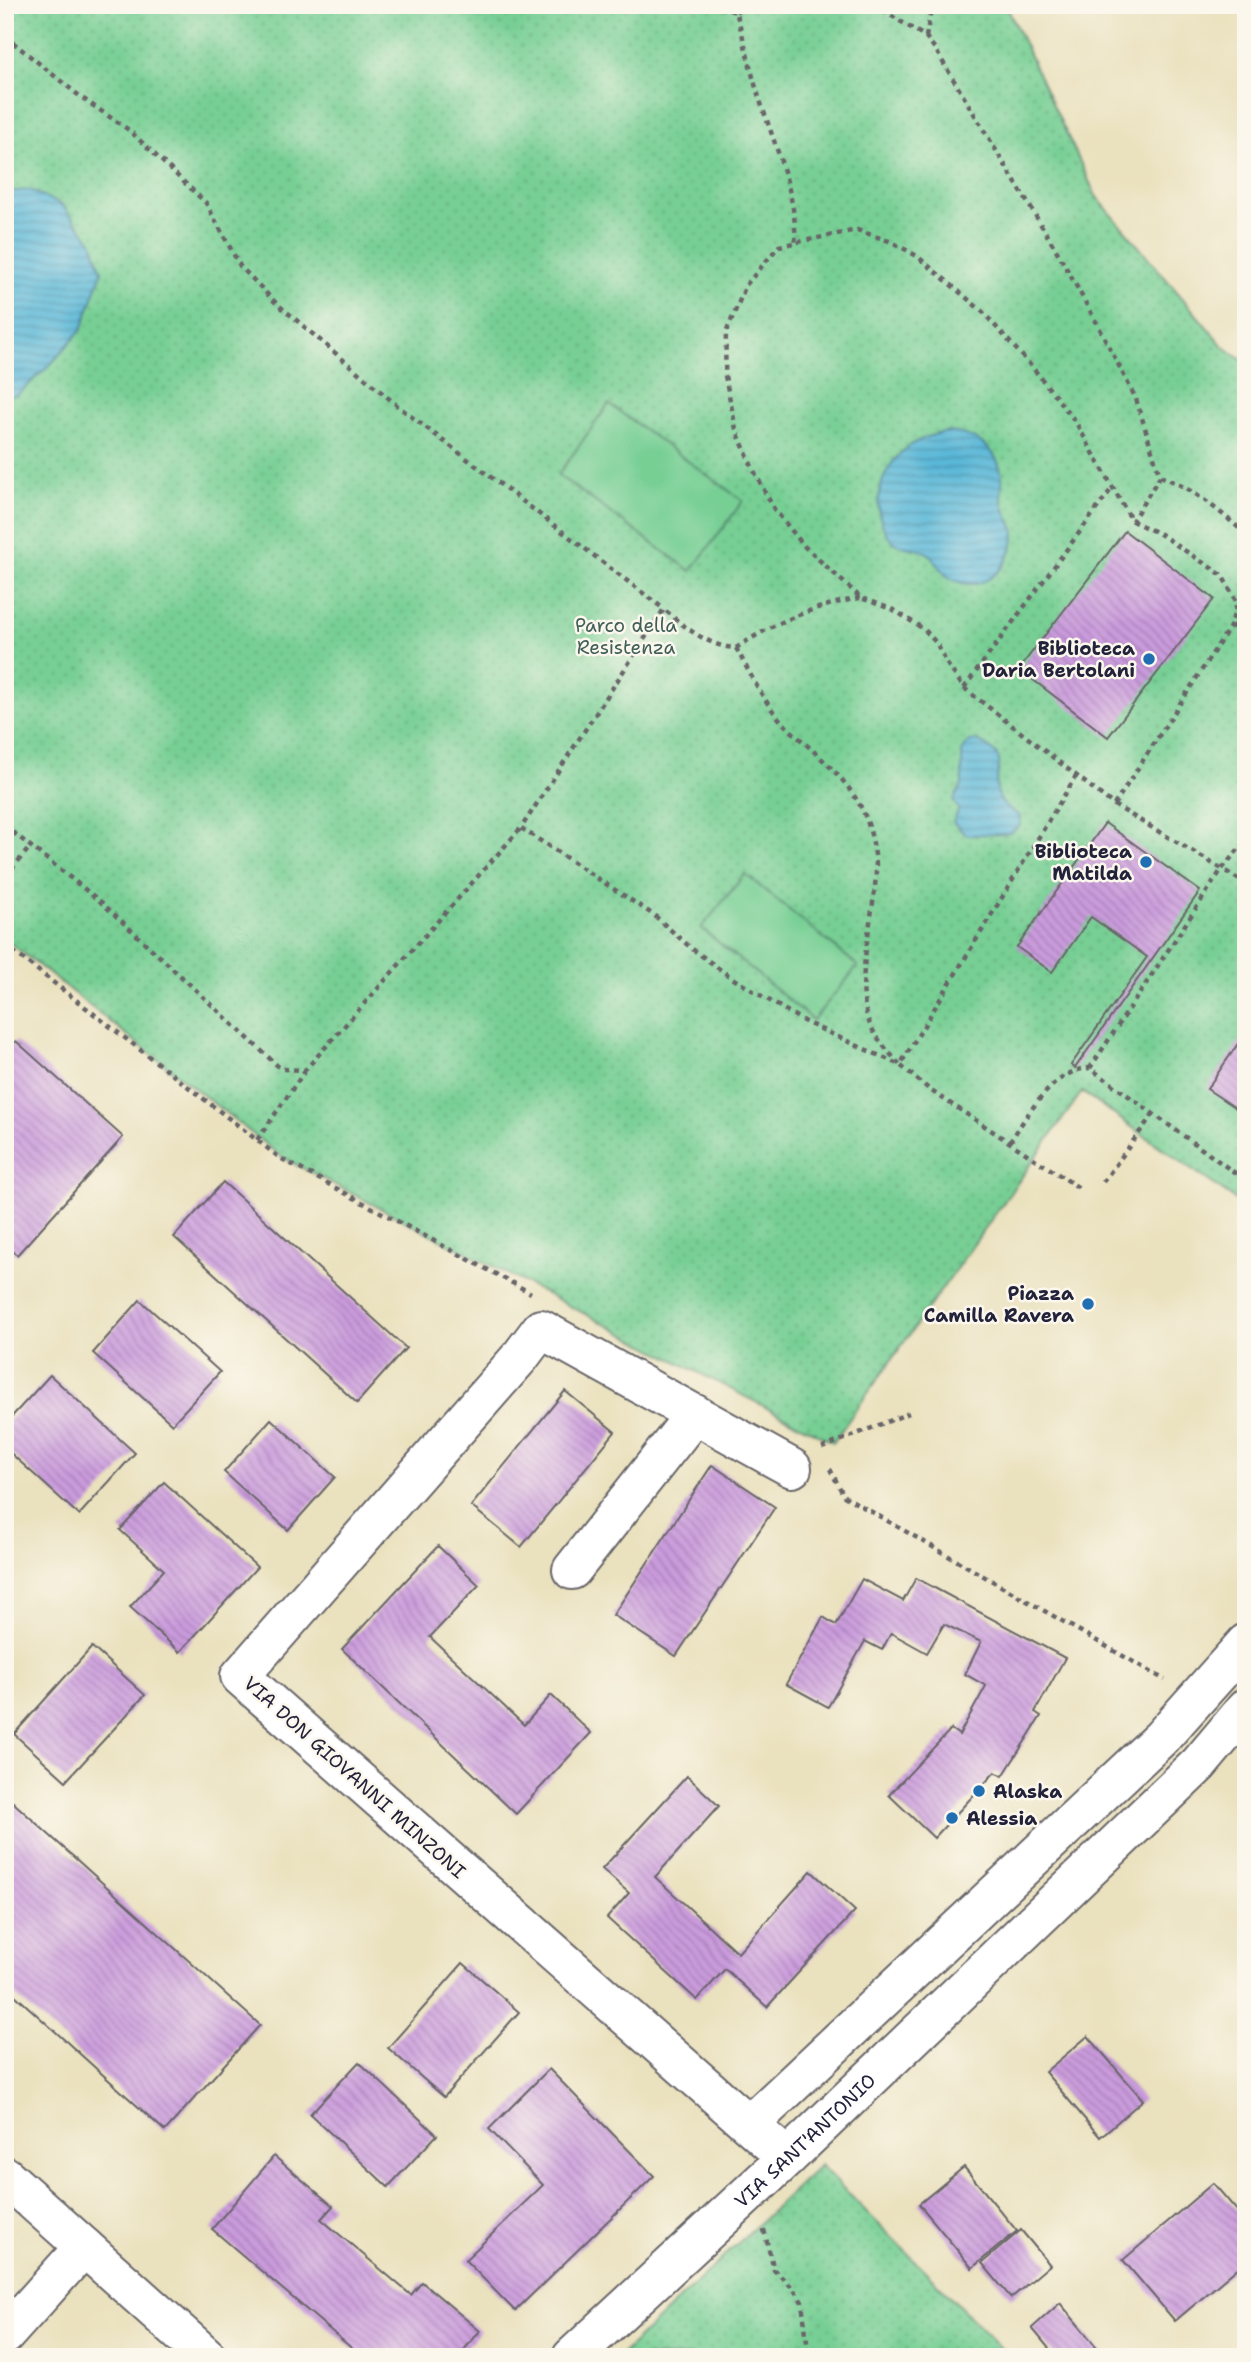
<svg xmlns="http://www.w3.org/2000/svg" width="1251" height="2362" viewBox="0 0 1251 2362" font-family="'Shantell Sans',sans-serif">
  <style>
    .park { fill: url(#park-dots); stroke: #4c7868; stroke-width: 2 }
    .garden { fill: #77cf94; stroke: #4c7868; stroke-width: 2 }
    .water { fill: url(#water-rules); stroke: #3e6d8a; stroke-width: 2 }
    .building { fill: url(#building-back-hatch) }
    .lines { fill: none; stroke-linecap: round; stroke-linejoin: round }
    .minor-casing { stroke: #686569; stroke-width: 42 }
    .major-casing { stroke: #686569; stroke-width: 42 }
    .path { stroke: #686569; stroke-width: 4.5; stroke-dasharray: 5 5; stroke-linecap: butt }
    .minor { stroke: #fff; stroke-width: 38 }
    .major { stroke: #fff; stroke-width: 38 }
    .poi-dot { fill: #1f6fb2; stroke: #fbf7ec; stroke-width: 2.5 }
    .labels { text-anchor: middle; stroke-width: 5; stroke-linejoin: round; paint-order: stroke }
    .park-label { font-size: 19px; fill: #405f5a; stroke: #fbf7ec }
    .poi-label { font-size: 19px; font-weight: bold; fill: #22223b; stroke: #fbf7ec; text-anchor: end }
    .street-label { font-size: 19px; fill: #22223b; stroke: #fbf7ec }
  </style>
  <defs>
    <pattern id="park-dots" width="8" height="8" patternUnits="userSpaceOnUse" patternTransform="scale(1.75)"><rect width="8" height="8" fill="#77cf94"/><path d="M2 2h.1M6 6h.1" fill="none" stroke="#67b180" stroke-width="1.8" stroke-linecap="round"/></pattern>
    <pattern id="water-rules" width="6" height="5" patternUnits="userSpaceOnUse" patternTransform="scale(1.75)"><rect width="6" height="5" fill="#5ab8d8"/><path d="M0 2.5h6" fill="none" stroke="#4a95b0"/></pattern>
    <pattern id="building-back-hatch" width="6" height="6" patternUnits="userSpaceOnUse" patternTransform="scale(1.75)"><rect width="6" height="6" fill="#cb9bdd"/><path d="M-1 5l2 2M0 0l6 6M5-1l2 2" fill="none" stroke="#a47eb4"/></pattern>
  </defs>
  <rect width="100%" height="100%" fill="#fbf7ec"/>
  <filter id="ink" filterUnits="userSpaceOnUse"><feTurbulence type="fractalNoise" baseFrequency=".0143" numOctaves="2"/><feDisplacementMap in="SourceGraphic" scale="14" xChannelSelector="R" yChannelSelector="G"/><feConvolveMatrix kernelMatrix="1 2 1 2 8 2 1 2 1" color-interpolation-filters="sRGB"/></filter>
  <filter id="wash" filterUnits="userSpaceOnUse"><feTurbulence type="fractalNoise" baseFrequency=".00686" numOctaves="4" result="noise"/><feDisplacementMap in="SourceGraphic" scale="28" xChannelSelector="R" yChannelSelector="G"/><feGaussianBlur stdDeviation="1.57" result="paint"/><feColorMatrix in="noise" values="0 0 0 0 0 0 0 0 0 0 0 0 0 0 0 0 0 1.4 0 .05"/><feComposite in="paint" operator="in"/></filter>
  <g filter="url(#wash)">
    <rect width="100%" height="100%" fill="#eae1be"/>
    <!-- park -->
    <g class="park">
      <polygon points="5,5 1006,5 1096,196 1223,346 1246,363 1246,1207 1082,1092 833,1442 283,1158 5,939"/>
      <polygon points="820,2165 1010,2357 619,2357"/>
    </g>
    <!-- garden -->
    <g class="garden">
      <polygon points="609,404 743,501 691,571 558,475"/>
      <polygon points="745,874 858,966 813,1020 701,928"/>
    </g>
    <!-- water -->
    <g class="water">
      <polygon points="30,190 62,205 92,241 102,272 82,329 50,365 18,394 5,398 5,192"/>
      <path d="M946,432C974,433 999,448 1002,478C1003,485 1000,493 1002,500C1004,511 1011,521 1015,532C1012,565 986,597 950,578C940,572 937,561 929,554C917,545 900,551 890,538C867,509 881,464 911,445C921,438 935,434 946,432Z"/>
      <path d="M977,741C1019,760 987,773 999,797C1003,806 1012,811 1020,816V825C1008,837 1004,834 989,834C967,833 972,843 953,822L959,809L953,801L962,785V752L968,742Z"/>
    </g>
    <g id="blocks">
      <!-- building -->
      <g class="building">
        <polygon points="1125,531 1214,599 1108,737 1019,669"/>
        <polygon points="1105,823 1200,891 1075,1068 1071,1065 1147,957 1091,917 1052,972 1017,947"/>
        <polygon points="1246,1032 1246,1115 1207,1089"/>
        <polygon points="16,1041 123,1137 17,1255 5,1245 5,1053"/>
        <polygon points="223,1182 406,1348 357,1403 174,1237"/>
        <polygon points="140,1300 220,1372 172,1424 93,1353"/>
        <polygon points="50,1375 135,1453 79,1515 5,1448 5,1424"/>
        <polygon points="565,1391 615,1432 521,1547 471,1506"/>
        <polygon points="271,1419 335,1477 288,1530 224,1472"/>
        <polygon points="712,1465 775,1507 676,1656 613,1615"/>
        <polygon points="164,1482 257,1567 180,1652 130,1607 164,1570 120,1530"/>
        <polygon points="438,1546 479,1585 430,1637 524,1725 551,1695 591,1733 516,1814 342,1649"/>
        <polygon points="916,1578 1065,1658 1035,1712 1041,1716 1003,1776 995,1772 934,1838 889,1795 951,1729 959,1735 986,1686 965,1674 981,1642 944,1624 927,1653 891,1633 882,1650 865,1641 828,1707 786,1684 823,1617 836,1625 862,1579 903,1601"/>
        <polygon points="92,1647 145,1695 66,1781 14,1734"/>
        <polygon points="687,1776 719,1806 655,1877 738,1953 811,1871 855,1911 767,2007 725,1969 697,2000 607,1918 629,1893 602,1869"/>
        <polygon points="5,1795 260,2025 165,2131 5,1986"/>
        <polygon points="463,1963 519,2012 444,2097 388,2048"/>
        <polygon points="1088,2036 1143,2100 1100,2137 1045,2072"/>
        <polygon points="359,2062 437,2135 388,2187 310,2114"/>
        <polygon points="549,2069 654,2176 515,2311 465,2260 543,2185 489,2129"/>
        <polygon points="274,2156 333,2206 321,2219 411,2295 422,2282 480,2331 458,2357 362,2357 212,2229"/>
        <polygon points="964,2167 1017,2231 972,2268 919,2204"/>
        <polygon points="1213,2183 1246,2221 1246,2261 1175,2321 1123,2260"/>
        <polygon points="1021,2230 1050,2265 1011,2298 982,2263"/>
        <polygon points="1060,2303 1105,2357 1056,2357 1032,2328"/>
      </g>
    </g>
  </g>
  <g filter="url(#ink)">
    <use href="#blocks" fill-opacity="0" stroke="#686569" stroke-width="2"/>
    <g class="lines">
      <!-- minor casing -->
      <g class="minor-casing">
        <g id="minor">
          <polyline points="572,1570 695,1414"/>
          <polyline points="750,2124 1162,1737 1246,1643"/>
          <polyline points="787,2158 240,1676 520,1357 541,1329 792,1468"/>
          <polyline points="5,2176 207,2357"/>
          <polyline points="5,2335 84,2247"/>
        </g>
      </g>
      <!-- major casing -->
      <g class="major-casing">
        <g id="major">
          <path id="s1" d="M572,2357L787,2158L1199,1764L1246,1708"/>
        </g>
      </g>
      <!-- path -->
      <g class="path">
        <path d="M710,5L736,12C744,38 749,65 757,91C771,136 798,195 795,242"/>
        <polyline points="874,5 926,37 935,49 1058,253 1099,327 1136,399 1160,476 1132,521"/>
        <polyline points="736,12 742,5"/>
        <polyline points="5,36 82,98 129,130 206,203 240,266 275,302 399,407 664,609"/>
        <polyline points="926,37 932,5"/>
        <path d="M1160,476C1193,488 1219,511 1246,534"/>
        <path d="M860,598C814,606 775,622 736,648C709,647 684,627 664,609L521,828L655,916L691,948L732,978L805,1022L900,1065L930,1090L1079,1188"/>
        <polyline points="1231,625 1246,636"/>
        <path d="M736,648C750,673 764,703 784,724C816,755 859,785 870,831C873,842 876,856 876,868C876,913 853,979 869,1022C875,1038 889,1052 900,1065L1076,776"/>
        <polyline points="964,688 1113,487"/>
        <polyline points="1114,805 1231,625 1237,603 1222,575 1160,534 1132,521 1075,421 1033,368 982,311 917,256 892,242 857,230 779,246 746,285 726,333 725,376 736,429 753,469 774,509 805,547 861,598 894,610 925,630 937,644 947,664 964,688 1114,805 1222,869 1090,1068 1246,1181"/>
        <polyline points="5,826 101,902 281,1069 305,1070 521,828"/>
        <polyline points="1246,845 1242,845 1222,869 1246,884"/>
        <polyline points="5,877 31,846"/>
        <polyline points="5,945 280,1158 531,1293"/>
        <polyline points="257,1140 305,1071"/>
        <path d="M1010,1142C1027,1115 1054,1069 1090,1068"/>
        <polyline points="1103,1182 1153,1114"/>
        <polyline points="822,1448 909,1413"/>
        <polyline points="830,1469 844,1496 1165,1680"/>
        <polyline points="764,2230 774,2270 793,2288 802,2302 809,2357"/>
      </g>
      <!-- minor -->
      <use href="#minor" class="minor"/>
      <!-- major -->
      <use href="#major" class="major"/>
    </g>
  </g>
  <!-- markers -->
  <g class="poi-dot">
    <circle cx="1149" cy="659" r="7"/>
    <circle cx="1146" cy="862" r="7"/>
    <circle cx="1088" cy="1304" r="7"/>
    <circle cx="979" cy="1791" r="7"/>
    <circle cx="952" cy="1818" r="7"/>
  </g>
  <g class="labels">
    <!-- park labels -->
    <g class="park-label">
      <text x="626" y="632">Parco della<tspan x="626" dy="22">Resistenza</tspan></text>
    </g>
    <!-- poi labels -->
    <g class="poi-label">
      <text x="1135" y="655">Biblioteca<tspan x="1135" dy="22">Daria Bertolani</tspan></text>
      <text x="1132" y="858">Biblioteca<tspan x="1132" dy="22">Matilda</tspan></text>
      <text x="1074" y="1300">Piazza<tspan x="1074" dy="22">Camilla Ravera</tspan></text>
      <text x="993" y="1798" text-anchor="start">Alaska</text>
      <text x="966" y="1825" text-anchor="start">Alessia</text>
    </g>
    <!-- street labels -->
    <g class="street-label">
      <text transform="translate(355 1777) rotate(42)" y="7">VIA DON GIOVANNI MINZONI</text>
      <text dy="7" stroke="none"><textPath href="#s1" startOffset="318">VIA SANT'ANTONIO</textPath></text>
    </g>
  </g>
  <!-- margin -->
  <rect width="1251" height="2362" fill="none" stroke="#fbf7ec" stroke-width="28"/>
</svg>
